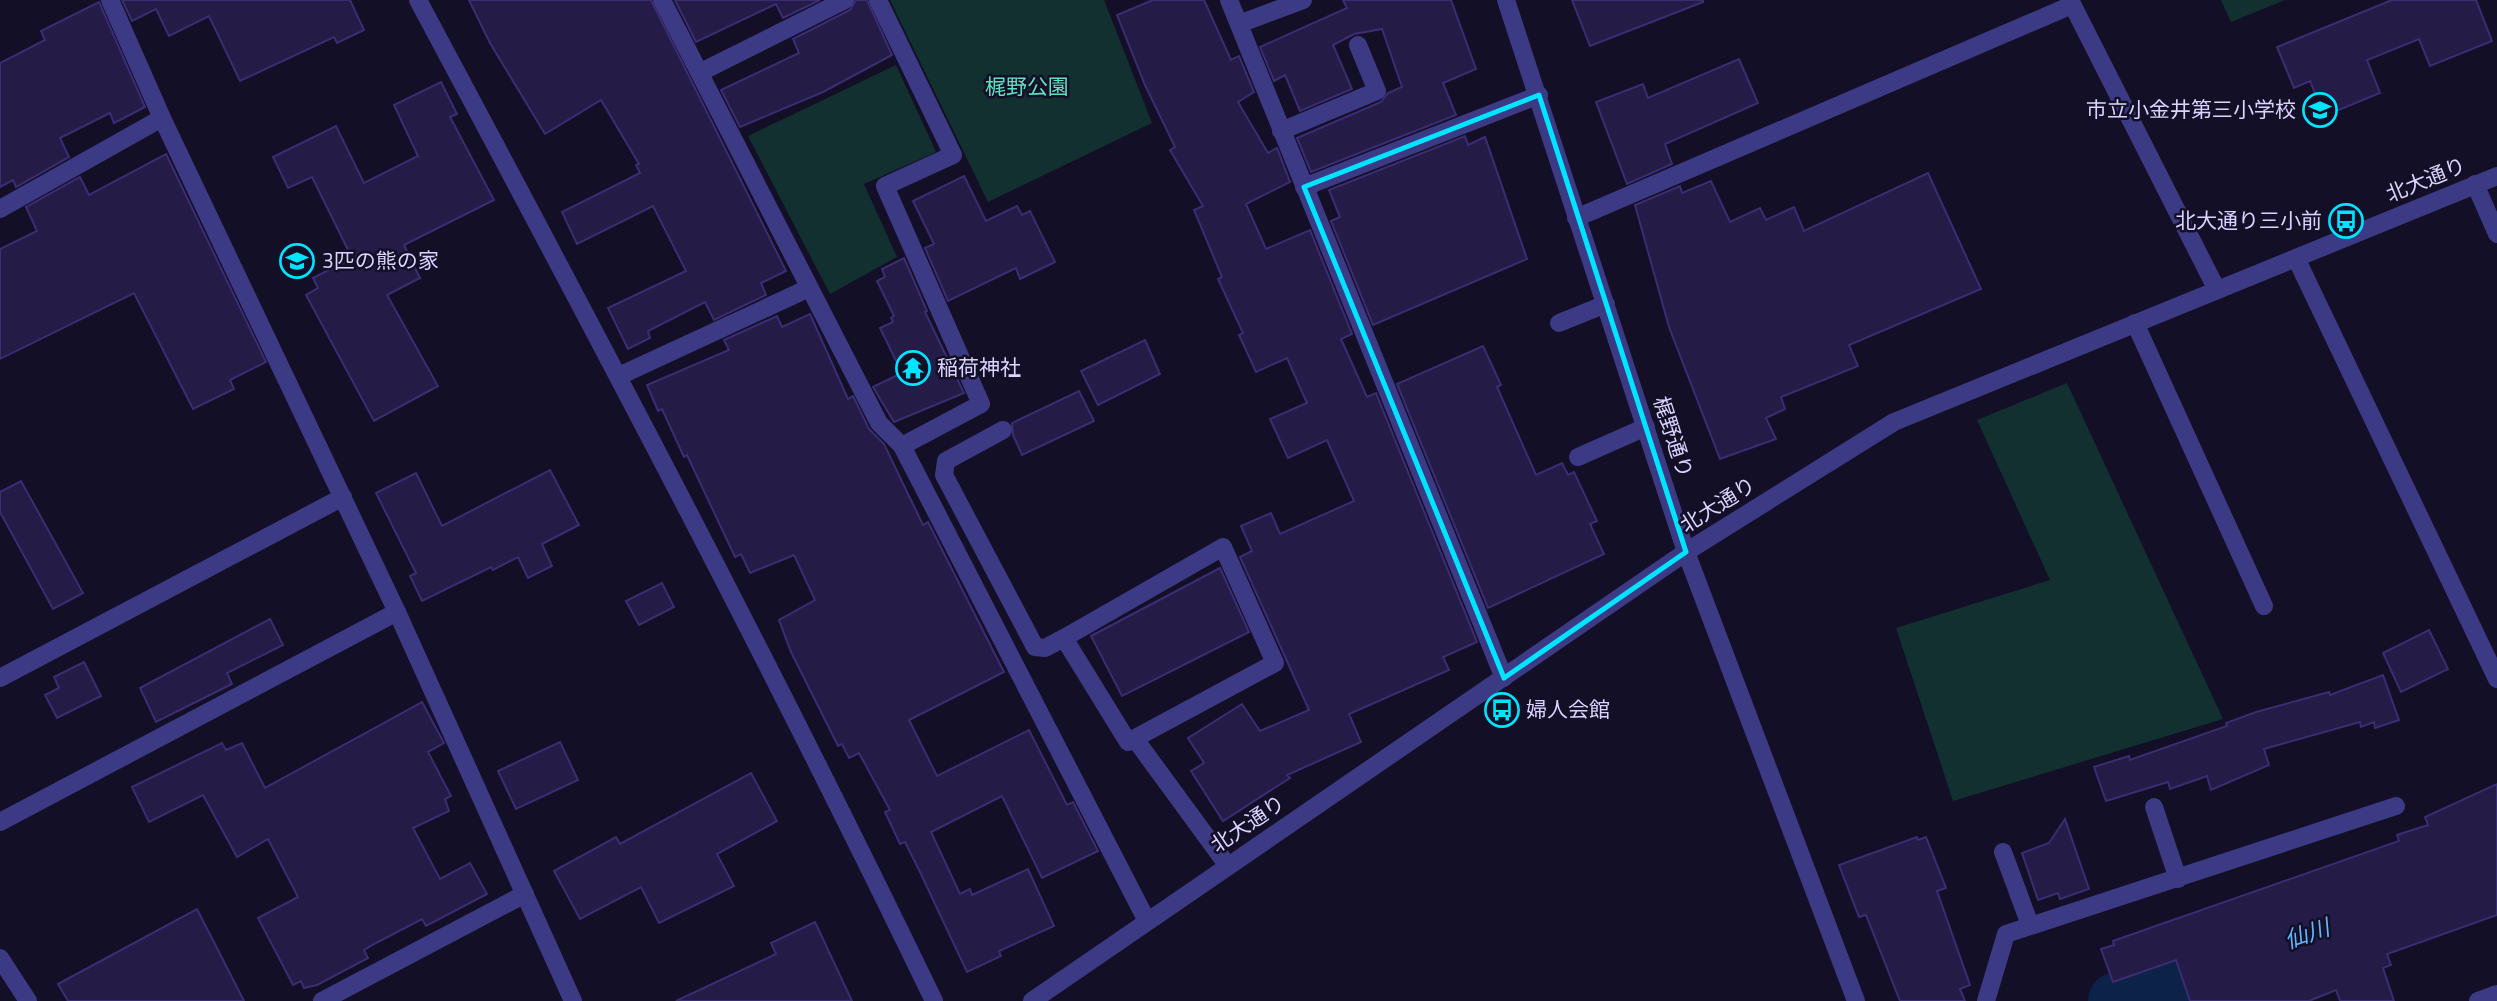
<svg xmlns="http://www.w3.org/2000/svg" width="2497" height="1001" viewBox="0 0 2497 1001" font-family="'Titillium Web','Noto Sans JP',sans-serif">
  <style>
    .green { fill: #12302f }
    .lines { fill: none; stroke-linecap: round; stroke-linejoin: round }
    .river { stroke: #0c2248; stroke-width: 58 }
    .building { fill: #241b47; stroke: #3b2d73; stroke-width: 2 }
    .service { stroke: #3d3a85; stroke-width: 18 }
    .minor { stroke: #3d3a85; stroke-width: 18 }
    .tertiary { stroke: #3d3a85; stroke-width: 18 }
    .marked { fill: none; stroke: #00e5ff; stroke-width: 5; stroke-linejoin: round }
    .labels { text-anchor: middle; stroke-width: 5; stroke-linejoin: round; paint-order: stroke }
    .park-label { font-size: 21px; fill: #5fe0c0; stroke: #130f26 }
    .poi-label { font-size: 21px; fill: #d9d4ff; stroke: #130f26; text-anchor: start }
    .street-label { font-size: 21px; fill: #d9d4ff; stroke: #130f26 }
    .water-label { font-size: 23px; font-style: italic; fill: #62b6ff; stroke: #130f26 }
  </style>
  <rect width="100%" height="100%" fill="#130f26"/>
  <!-- green -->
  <g class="green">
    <polygon points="890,0 1104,0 1152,123 988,202"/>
    <polygon points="2221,0 2285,0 2231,22"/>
    <polygon points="896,65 936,152 864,184 897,257 830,294 748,136"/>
    <polygon points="2067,383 2223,719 1953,801 1896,628 2050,580 1977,420"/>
  </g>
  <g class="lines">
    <!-- river -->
    <polyline class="river" points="2117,1001 2256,951"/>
  </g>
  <!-- building -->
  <g class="building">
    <polygon points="122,0 350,0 364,30 337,43 334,37 240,81 209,16 169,36 156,9 132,21"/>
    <polygon points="469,0 651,0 786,271 761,283 766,295 714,320 705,302 648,331 650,338 628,349 608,308 686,271 653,206 577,244 562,212 640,173 636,165 639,164 601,100 545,134 490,43"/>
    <polygon points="675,0 820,0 783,18 776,4 696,42"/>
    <polygon points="856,0 867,0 892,55 823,92 740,127 721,90 799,53 793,39 850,10"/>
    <polygon points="1153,0 1204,0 1231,60 1239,56 1254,92 1238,102 1268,153 1277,148 1290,182 1246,204 1266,249 1310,230 1352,334 1341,339 1367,397 1376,393 1477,642 1443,657 1449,670 1349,714 1361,742 1287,775 1290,778 1223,821 1191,771 1204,763 1188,738 1242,704 1260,731 1309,710 1240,557 1252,551 1241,526 1271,513 1280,534 1354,501 1327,440 1288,458 1270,419 1307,403 1287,358 1256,372 1239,335 1243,333 1218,279 1222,277 1194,210 1203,206 1170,150 1175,147 1145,85 1117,15"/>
    <polygon points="1343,0 1451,0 1476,69 1443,83 1456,115 1311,172 1297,138 1381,102 1388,93 1402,87 1382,29 1354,34 1333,45 1352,89 1300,111 1285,75 1274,81 1260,47 1347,8"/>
    <polygon points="1572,0 1703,0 1703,2 1590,46"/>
    <polygon points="2392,0 2476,0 2492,41 2430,66 2419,39 2367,60 2380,93 2324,116 2310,81 2294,88 2277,47"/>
    <polygon points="99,2 145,107 114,123 110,113 60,138 69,157 16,187 13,180 0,187 0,63 45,40 41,31"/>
    <polygon points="1739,59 1758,103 1665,144 1672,164 1627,184 1596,102 1643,84 1648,98"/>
    <polygon points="441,82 457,114 450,117 494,200 404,245 420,278 387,295 438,386 374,421 306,295 318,288 313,278 352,258 312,177 288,188 273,157 336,126 364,183 418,156 394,105"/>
    <polygon points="1465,136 1468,145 1485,137 1527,259 1373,325 1331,221 1340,217 1329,190"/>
    <polygon points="166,154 266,362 230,380 234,389 193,409 134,293 0,359 0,249 37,231 26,207 80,177 89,195"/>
    <polygon points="1928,173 1981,289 1849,345 1858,366 1781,397 1785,409 1766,418 1776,439 1720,459 1669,327 1635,205 1680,186 1682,193 1711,181 1730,222 1760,208 1766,220 1794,207 1804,231"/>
    <polygon points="964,176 986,221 1017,206 1022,215 1030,211 1055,262 1020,279 1016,268 948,301 925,248 934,244 913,201"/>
    <polygon points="904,258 927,311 925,312 964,393 894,422 873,387 902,373 880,328 893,322 891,318 894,316 877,281 885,277 882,269"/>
    <polygon points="810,314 848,399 853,396 869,429 884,444 923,525 928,522 1004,672 909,720 937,776 1029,730 1067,805 1073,802 1098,851 1042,878 1002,796 931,832 960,894 970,889 972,895 1028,869 1054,926 999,951 1001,956 967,972 920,872 905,842 900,844 885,812 890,810 859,753 849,758 842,744 838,746 791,652 779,620 815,600 794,555 750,573 741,554 735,557 687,455 684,457 662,409 658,411 647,385 729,350 724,340 777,316 782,327"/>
    <polygon points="1145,340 1160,374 1098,405 1081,371"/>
    <polygon points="1483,346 1501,385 1497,387 1536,475 1562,463 1568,475 1574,472 1597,521 1590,524 1604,554 1488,608 1397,384"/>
    <polygon points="1079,391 1094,421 1022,455 1013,435 1012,423"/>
    <polygon points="550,470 579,525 542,544 552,566 528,578 518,557 493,570 491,567 422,601 410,576 416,573 376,493 416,473 442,526"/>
    <polygon points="21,481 83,593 53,609 0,512 0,492"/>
    <polygon points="1220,568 1249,632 1122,696 1091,636"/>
    <polygon points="662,583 674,607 639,625 626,601"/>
    <polygon points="270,619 283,645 227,673 232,684 156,722 140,688"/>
    <polygon points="2429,630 2448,669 2401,692 2383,653"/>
    <polygon points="84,662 101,696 57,718 45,695 59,688 54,677"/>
    <polygon points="2383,675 2399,720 2375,728 2374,722 2361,727 2360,722 2264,749 2269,765 2211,790 2207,776 2170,789 2168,782 2106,801 2094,767 2129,756 2130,760 2227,726 2226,723 2256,712 2329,692 2330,695"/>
    <polygon points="422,702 444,743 428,752 451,796 445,799 449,811 413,828 440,879 470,863 487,894 426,926 422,919 378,942 364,950 368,958 317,985 304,988 301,981 293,985 258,918 298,897 268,839 237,857 203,795 149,822 132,787 222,743 226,750 242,743 265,788"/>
    <polygon points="560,742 578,780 516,809 498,771"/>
    <polygon points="751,773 777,821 717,854 734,886 659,923 641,887 580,919 554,871 616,837 620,844"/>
    <polygon points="2497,784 2497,915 2387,954 2391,965 2383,968 2394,1001 2340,1001 2336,990 2309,1001 2190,1001 2176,960 2113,982 2101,949 2114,945 2113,941 2399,841 2397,835 2428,825 2425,817"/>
    <polygon points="2065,819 2089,889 2060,899 2058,893 2038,900 2022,853 2049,843"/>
    <polygon points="1917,837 1918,840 1926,837 1946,888 1937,891 1970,985 1960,989 1965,1001 1900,1001 1866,915 1859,917 1839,865"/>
    <polygon points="197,909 244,1001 68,1001 58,984"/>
    <polygon points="815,922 852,1001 676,1001 776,954 771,943"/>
  </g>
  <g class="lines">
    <!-- service -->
    <g class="service">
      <polyline points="1281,131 1377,91 1358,45"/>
      <polyline points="1559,323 1606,304"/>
      <polyline points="1003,430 946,461 944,475 1035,647 1045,648 1064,638 1223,547 1275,663 1128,742 1064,638"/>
      <polyline points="1578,457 1646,427"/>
      <polyline points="1135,739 1228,866"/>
      <polyline points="0,822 397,612"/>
    </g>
    <!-- minor -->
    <g class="minor">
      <polyline points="110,0 162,118 397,612 573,1001"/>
      <path d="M418,0C595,331 771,663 934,1001"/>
      <polyline points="662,0 879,423 902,446 1147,921"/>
      <polyline points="878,0 953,155 885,186 981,404 902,446"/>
      <polyline points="1229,0 1504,678"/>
      <polyline points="2070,0 2217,290"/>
      <polyline points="1239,24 1303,0"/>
      <polyline points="701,72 845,0"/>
      <polyline points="2475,184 2497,234"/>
      <polyline points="1304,187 1539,95"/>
      <polyline points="0,209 162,118"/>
      <polyline points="1576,218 2072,5"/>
      <polyline points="2296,258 2497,679"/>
      <polyline points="2135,323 2264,606"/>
      <polyline points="619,376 809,288"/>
      <polyline points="0,678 343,497"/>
      <polyline points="2154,807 2178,879"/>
      <polyline points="2003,852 2030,925"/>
      <polyline points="0,958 28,1001"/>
      <polyline points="322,1001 525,894"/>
      <polyline points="1986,1001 2006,934 2396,806"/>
      <polyline points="2478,1001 2497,994"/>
    </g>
    <!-- tertiary -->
    <g class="tertiary">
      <polyline points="1506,0 1686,552 1856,1001"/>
      <polyline points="1032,1001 1686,552 1894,422 2497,176"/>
    </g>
  </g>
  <!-- marked area -->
  <path class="marked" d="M1539,95L1686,552L1504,678L1304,187Z"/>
  <!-- icons -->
  <defs>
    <g id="school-ring" transform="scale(1.75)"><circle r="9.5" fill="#130f26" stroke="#00e5ff" stroke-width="1.5"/><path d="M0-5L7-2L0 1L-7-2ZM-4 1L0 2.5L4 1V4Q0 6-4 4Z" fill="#00e5ff"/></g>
    <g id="bus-ring" transform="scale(1.75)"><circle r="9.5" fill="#130f26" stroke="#00e5ff" stroke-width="1.5"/><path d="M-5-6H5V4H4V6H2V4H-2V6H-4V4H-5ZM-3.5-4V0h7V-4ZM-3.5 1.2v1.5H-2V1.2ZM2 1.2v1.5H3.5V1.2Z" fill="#00e5ff"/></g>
    <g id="temple-ring" transform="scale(1.75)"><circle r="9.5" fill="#130f26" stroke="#00e5ff" stroke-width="1.5"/><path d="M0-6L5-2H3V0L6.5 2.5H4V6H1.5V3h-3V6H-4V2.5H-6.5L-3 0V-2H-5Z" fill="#00e5ff"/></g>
  </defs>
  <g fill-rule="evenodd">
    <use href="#school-ring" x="2320" y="110"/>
    <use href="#bus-ring" x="2346" y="221"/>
    <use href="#school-ring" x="297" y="261"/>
    <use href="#temple-ring" x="913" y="368"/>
    <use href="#bus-ring" x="1502" y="710"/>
  </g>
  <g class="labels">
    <!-- park labels -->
    <g class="park-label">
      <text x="1027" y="94">梶野公園</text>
    </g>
    <!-- poi labels -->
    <g class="poi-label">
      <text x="2296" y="117" text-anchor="end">市立小金井第三小学校</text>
      <text x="2322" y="228" text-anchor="end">北大通り三小前</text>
      <text x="322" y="268">3匹の熊の家</text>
      <text x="937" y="375">稲荷神社</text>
      <text x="1526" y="717">婦人会館</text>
    </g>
    <!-- street labels -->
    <g class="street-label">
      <text transform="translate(2426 180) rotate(-22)" y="7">北大通り</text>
      <text transform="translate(1673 437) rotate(72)" y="7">梶野通り</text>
      <text transform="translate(1718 505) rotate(-32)" y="7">北大通り</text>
      <text transform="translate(1248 824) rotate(-34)" y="7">北大通り</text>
    </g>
    <!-- water labels -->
    <g class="water-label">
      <text transform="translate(2307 934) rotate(-19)" y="8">仙川</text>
    </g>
  </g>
</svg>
